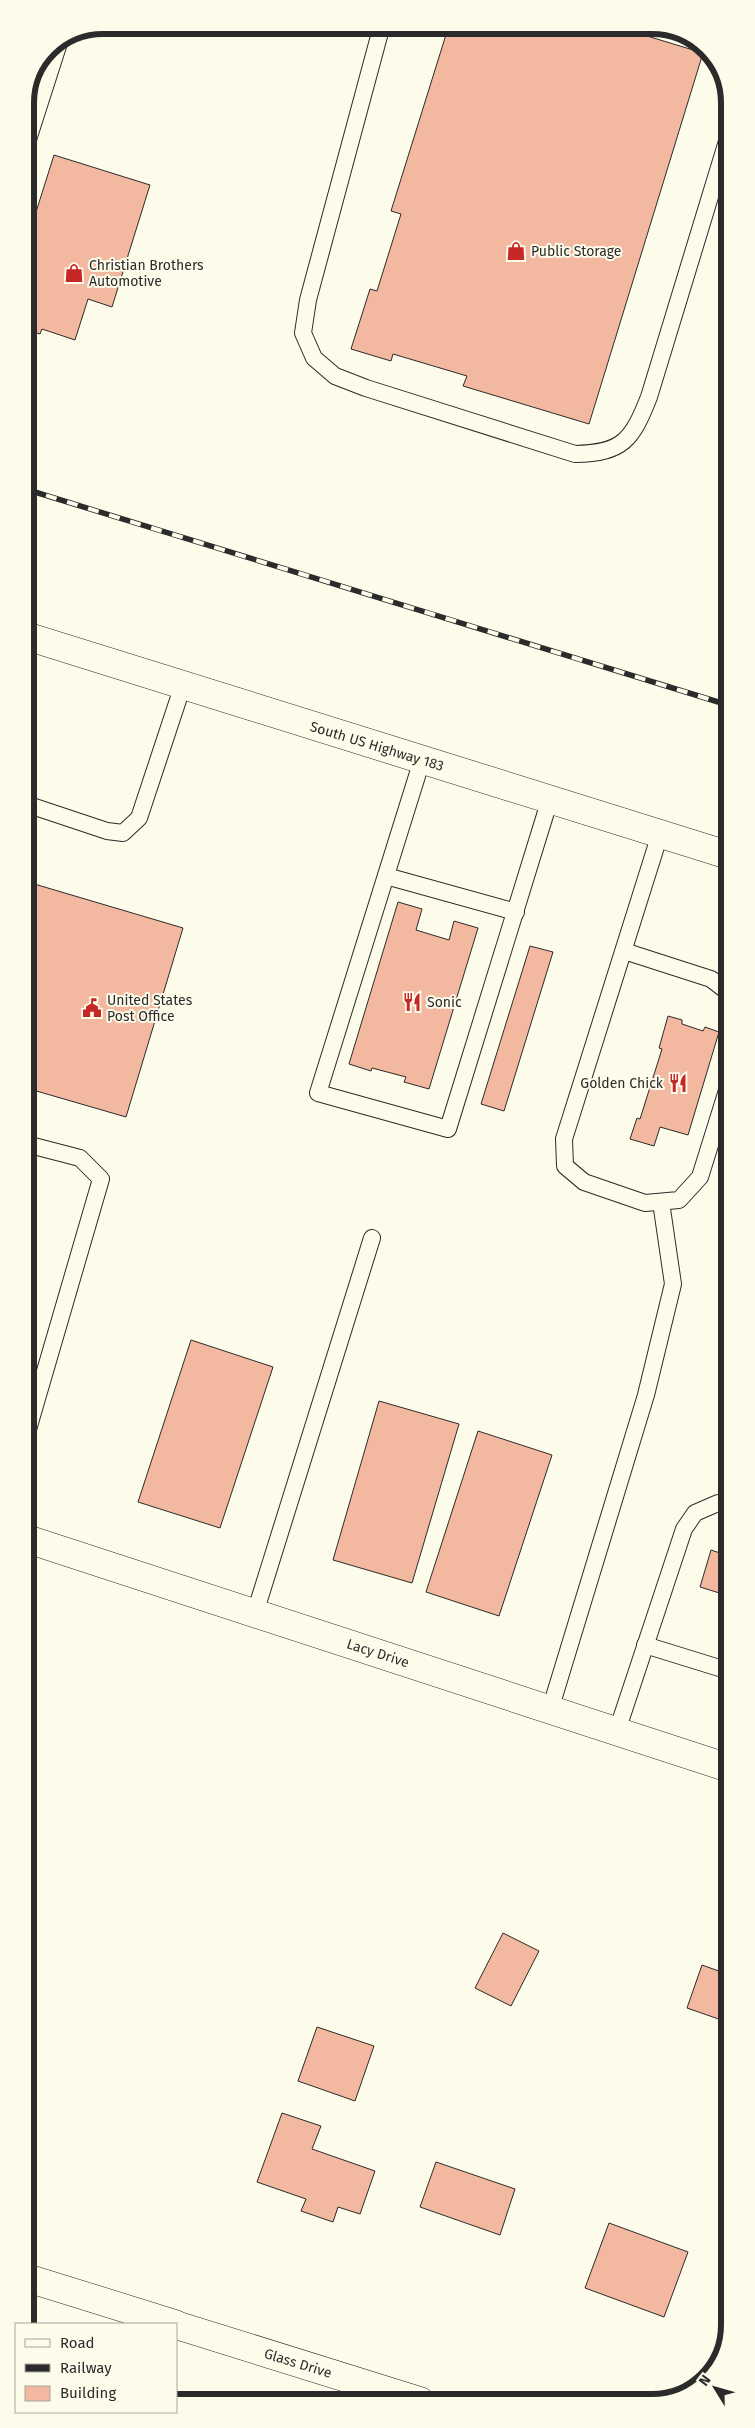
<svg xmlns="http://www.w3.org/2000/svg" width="755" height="2428" viewBox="0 0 755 2428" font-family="'Fira Sans',sans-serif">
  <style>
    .building { fill: #f2b8a0; stroke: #2b2b2b }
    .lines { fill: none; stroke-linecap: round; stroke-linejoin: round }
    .service-casing { stroke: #2b2b2b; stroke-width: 18 }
    .minor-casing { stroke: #2b2b2b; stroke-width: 29 }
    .primary-casing { stroke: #2b2b2b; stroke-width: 29 }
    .service { stroke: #fdfbea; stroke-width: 16 }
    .minor { stroke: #fdfbea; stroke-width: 28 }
    .primary { stroke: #fdfbea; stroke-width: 28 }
    .rail-casing { stroke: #2b2b2b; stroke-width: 5.5 }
    .rail { stroke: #fdfbea; stroke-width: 4; stroke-dasharray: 11; stroke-linecap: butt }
    .labels { text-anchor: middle; stroke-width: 4; stroke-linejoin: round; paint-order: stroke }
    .poi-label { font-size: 14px; fill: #2b2b2b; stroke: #fdfbea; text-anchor: start }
    .street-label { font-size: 14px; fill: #2b2b2b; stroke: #fdfbea }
    .rim { fill: none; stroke: #2b2b2b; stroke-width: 6 }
  </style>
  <rect width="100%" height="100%" fill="#fdfbea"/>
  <!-- building -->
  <g class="building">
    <polygon points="449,25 611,25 703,53 589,424 463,386 467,376 393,354 391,361 351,349 370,289 377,291 401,214 391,211"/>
    <polygon points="54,155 150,185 112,307 88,299 75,340 42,329 40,334 25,329 25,247"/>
    <polygon points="31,883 183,928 126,1117 26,1088 26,899"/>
    <polygon points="398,902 422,909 416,930 449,940 454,921 478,928 429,1089 404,1082 406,1077 372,1068 371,1071 349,1064"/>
    <polygon points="530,946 553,952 504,1111 481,1104"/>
    <polygon points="668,1016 682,1020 682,1024 703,1031 705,1027 719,1032 688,1135 660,1127 654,1146 630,1139 637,1118 640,1119 662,1049 659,1048"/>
    <polygon points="191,1340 273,1367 220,1528 138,1502"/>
    <polygon points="379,1401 459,1424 412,1583 333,1560"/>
    <polygon points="478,1431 552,1455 499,1616 426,1592"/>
    <polygon points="711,1550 729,1556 729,1596 700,1587"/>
    <polygon points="503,1933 539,1951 511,2006 475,1988"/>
    <polygon points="702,1965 730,1975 730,2023 687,2008"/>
    <polygon points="317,2027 374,2046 355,2101 298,2081"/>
    <polygon points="282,2113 321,2126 312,2149 375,2171 360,2214 338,2207 333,2222 301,2211 306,2199 257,2182"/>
    <polygon points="436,2162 515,2189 500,2235 420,2207"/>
    <polygon points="609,2223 688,2252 664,2317 585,2288"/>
  </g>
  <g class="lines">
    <!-- service casing -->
    <g class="service-casing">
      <g id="service">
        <path d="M382,25L308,300L303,333L314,358L335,376L366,388L575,454C623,453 632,440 649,397L727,141"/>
        <polyline points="25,149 59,43"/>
        <polyline points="422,760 318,1093 448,1129 550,799"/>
        <polyline points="26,804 107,831 123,833 139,818 183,685"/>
        <polyline points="660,834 564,1139 565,1166 584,1182 645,1203 679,1200 700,1177 729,1084"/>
        <polyline points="386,876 516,912"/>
        <polyline points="624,951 711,979 728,992"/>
        <polyline points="26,1144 80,1158 101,1179 27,1433"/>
        <polyline points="255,1613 372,1238"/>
        <polyline points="645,1645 729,1671"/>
        <polyline points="550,1710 646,1395 673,1284 661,1202"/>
        <polyline points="617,1731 684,1529 695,1513 718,1503 729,1506"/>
      </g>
    </g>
    <!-- minor casing -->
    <g class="minor-casing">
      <g id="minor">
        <polyline points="27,1539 729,1768"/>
        <polyline points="27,2278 175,2324"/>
        <polyline points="176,2325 420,2401"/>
      </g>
    </g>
    <!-- primary casing -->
    <g class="primary-casing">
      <polyline id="primary" points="26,636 728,855"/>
    </g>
    <!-- service -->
    <use href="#service" class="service"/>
    <!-- minor -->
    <use href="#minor" class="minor"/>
    <!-- primary -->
    <use href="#primary" class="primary"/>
    <!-- rail casing -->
    <g class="rail-casing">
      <polyline id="rail" points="25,489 728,705"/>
    </g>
    <!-- rail -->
    <use href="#rail" class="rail"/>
  </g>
  <!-- icons -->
  <defs>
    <g id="shop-bare" transform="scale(1.5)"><path d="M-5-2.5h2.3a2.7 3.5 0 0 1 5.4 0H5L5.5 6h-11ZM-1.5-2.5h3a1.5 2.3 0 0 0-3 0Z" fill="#c62828" stroke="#fdfbea" stroke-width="2.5" paint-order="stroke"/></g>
    <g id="restaurant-bare" transform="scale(1.5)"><path d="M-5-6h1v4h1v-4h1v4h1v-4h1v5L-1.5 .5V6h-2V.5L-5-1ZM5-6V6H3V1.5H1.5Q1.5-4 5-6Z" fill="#c62828" stroke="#fdfbea" stroke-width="2.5" paint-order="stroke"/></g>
    <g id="civic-bare" transform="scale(1.5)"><path d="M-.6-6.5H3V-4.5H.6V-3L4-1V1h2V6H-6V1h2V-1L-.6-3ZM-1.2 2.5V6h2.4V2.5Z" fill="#c62828" stroke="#fdfbea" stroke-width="2.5" paint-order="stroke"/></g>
  </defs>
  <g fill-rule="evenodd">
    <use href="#shop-bare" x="516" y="251"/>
    <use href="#shop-bare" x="74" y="273"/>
    <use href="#restaurant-bare" x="412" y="1002"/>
    <use href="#civic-bare" x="92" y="1008"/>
    <use href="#restaurant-bare" x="678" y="1083"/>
  </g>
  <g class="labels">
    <!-- poi labels -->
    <g class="poi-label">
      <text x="531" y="256">Public Storage</text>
      <text x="89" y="270">Christian Brothers<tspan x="89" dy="16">Automotive</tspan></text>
      <text x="107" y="1005">United States<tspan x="107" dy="16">Post Office</tspan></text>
      <text x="427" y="1007">Sonic</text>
      <text x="663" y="1088" text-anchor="end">Golden Chick</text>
    </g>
    <!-- street labels -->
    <g class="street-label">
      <text transform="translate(377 746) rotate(17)" y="5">South US Highway 183</text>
      <text transform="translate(378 1653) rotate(18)" y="5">Lacy Drive</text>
      <text transform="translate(298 2363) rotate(17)" y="5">Glass Drive</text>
    </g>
  </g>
  <!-- crop -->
  <path d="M0 0H755V2428H0ZM103 34H652A69 69 0 0 1 721 103V2325A69 69 0 0 1 652 2394H103A69 69 0 0 1 34 2325V103A69 69 0 0 1 103 34Z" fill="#fdfbea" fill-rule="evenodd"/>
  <path class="rim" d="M103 34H652A69 69 0 0 1 721 103V2325A69 69 0 0 1 652 2394H103A69 69 0 0 1 34 2325V103A69 69 0 0 1 103 34Z"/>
  <!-- legend -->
  <rect x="15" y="2323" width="162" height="90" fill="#fdfbea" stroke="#a9a89e"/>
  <rect x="25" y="2339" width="25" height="8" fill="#fdfbea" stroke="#a9a89e"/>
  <text x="60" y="2348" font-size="15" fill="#2b2b2b">Road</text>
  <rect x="25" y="2364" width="25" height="8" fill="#2b2b2b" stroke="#a9a89e"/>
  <text x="60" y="2373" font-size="15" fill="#2b2b2b">Railway</text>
  <rect x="25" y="2386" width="25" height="15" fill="#f2b8a0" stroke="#a9a89e"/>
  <text x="60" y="2398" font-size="15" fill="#2b2b2b">Building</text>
  <!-- north arrow -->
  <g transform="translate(715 2388) rotate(307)" stroke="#fdfbea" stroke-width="4" paint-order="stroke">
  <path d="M0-4L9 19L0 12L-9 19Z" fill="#2b2b2b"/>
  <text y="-8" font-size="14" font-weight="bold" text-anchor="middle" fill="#2b2b2b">N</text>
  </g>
</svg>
